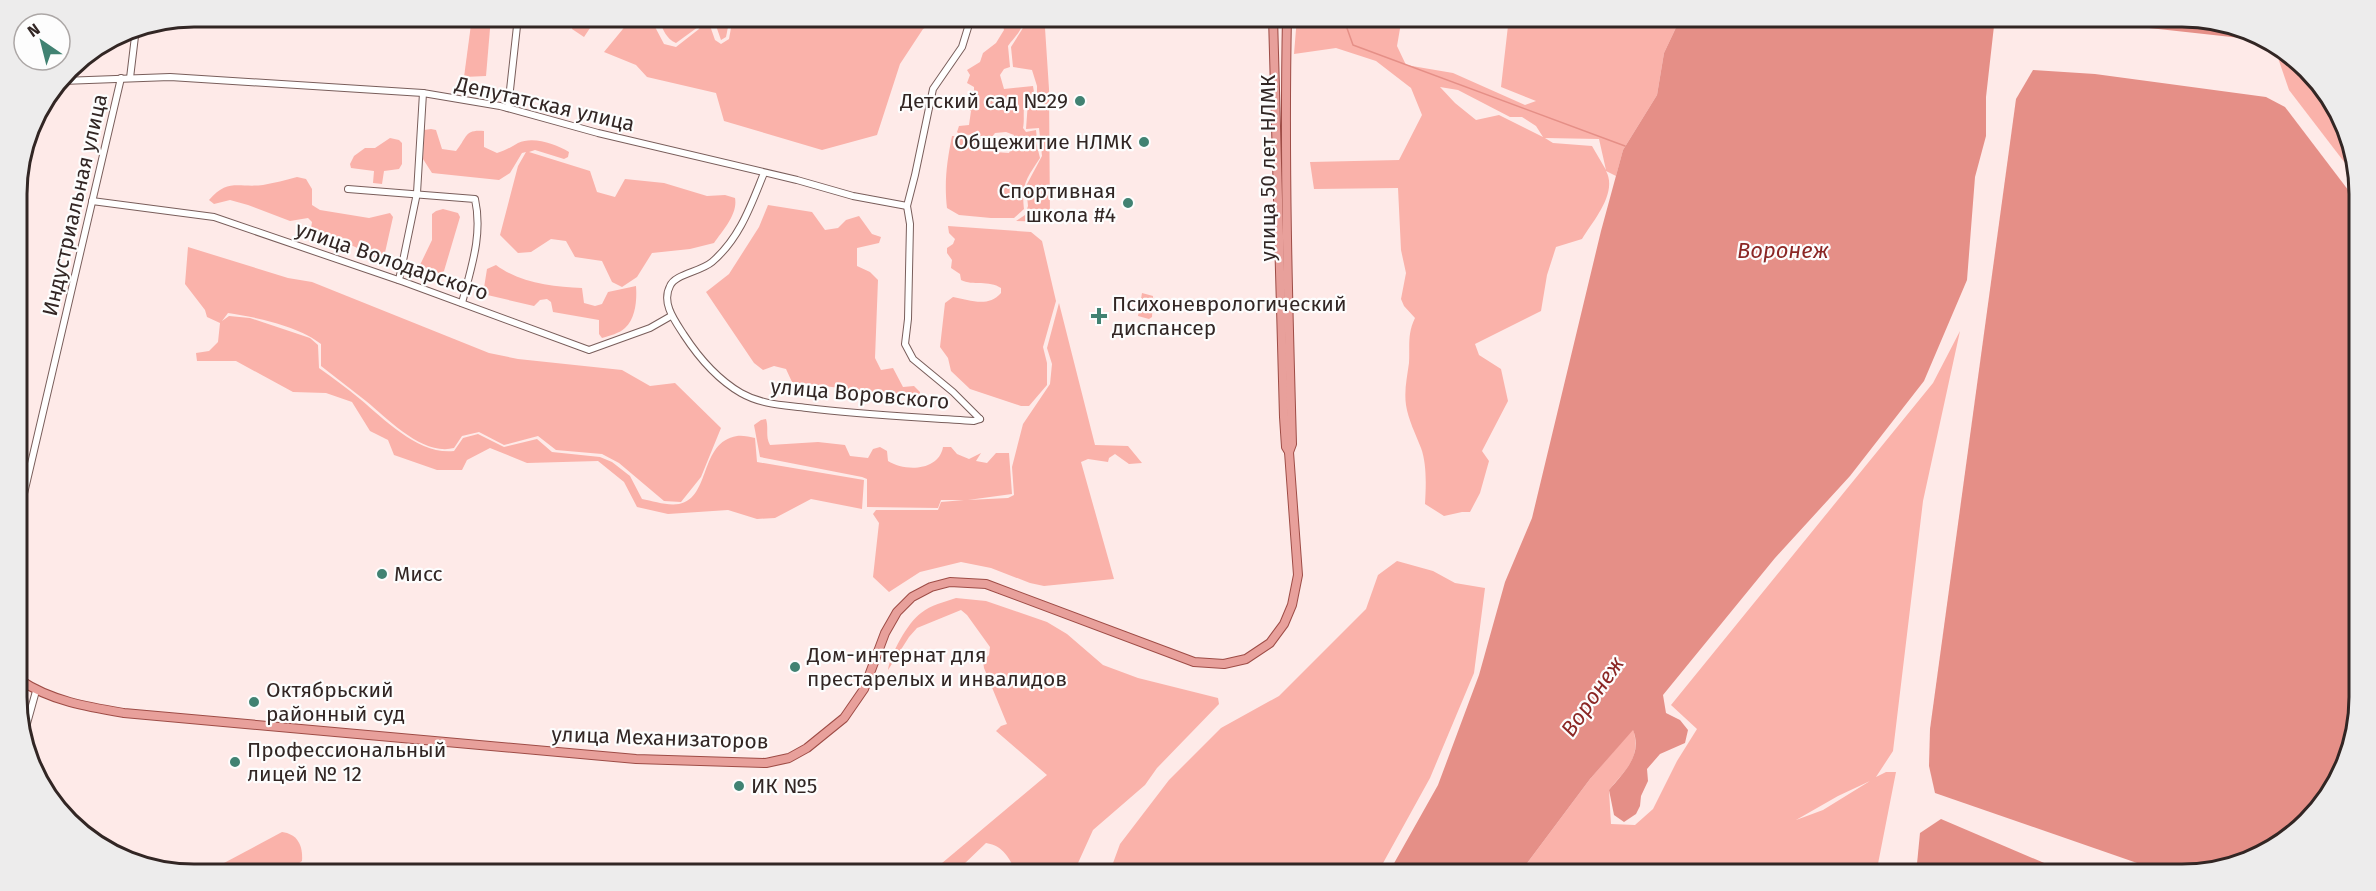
<svg xmlns="http://www.w3.org/2000/svg" width="2376" height="891" viewBox="0 0 2376 891" font-family="'Fira Sans',sans-serif">
  <style>
    .green { fill: #fab2aa; fill-rule: evenodd }
    .water { fill: #e58f87 }
    .lines { fill: none; stroke-linecap: round; stroke-linejoin: round }
    .stream { stroke: #e58f87; stroke-width: 1.5 }
    .minor-casing { stroke: #795e5b; stroke-width: 8 }
    .major-casing { stroke: #9e4c46; stroke-width: 10 }
    .minor { stroke: #fff; stroke-width: 6 }
    .major { stroke: #e8a09b; stroke-width: 8 }
    .poi-dot { fill: #418272; stroke: #fdfdfd; stroke-width: 2 }
    .labels { text-anchor: middle; stroke-width: 4.5; stroke-linejoin: round; paint-order: stroke }
    .poi-label { font-size: 21px; fill: #322624; stroke: #fdfdfd; text-anchor: start }
    .street-label { font-size: 21px; fill: #322624; stroke: #fdfdfd }
    .water-label { font-size: 22px; font-style: italic; fill: #8b2725; stroke: #fdfdfd }
    .rim { fill: none; stroke: #322624; stroke-width: 3 }
  </style>
  <rect width="100%" height="100%" fill="#feeae8"/>
  <!-- green -->
  <g class="green">
    <polygon points="472,17 491,17 486,76 464,77"/>
    <polygon points="575,17 606,17 594,22 584,37 572,29"/>
    <path d="M631,17H701L698,27L676,43C666,39 663,29 659,20L630,18Z"/>
    <polygon points="713,17 730,17 726,37 721,40"/>
    <polygon points="733,17 941,17 923,29 900,64 877,135 822,150 724,121 716,93 647,77 636,65 604,52 627,24 654,25 664,44 676,47 699,29 702,19 708,20 715,40 721,44 729,39"/>
    <path d="M1001,17H1022C1025,29 1015,36 1008,46L1010,67L1004,69L1000,75L1004,89L1033,86L1035,99H1026C1022,108 1025,119 1023,128L1026,132L1036,130L1037,140H1014V135L1006,132L995,133L992,137L959,134L957,132L959,126L969,125L971,111L966,108L958,109L957,105L960,100L974,95V87L967,83L970,75L967,70L980,62L983,53L996,43L1004,30Z"/>
    <polygon points="1026,17 1041,17 1045,28 1049,89 1050,222 1016,221 1025,215 1028,206 1026,186 1042,156 1039,128 1026,129 1028,102 1037,102 1037,86 1032,70 1013,67 1011,47 1028,20"/>
    <path d="M1297,17H1402L1397,46L1406,65L1453,73L1525,105L1536,101L1501,87L1509,17H1681L1664,53L1657,95L1623,150L1616,176L1606,171C1618,193 1593,221 1582,239L1556,247L1547,275L1541,311L1475,344L1479,355L1501,369L1508,401L1482,451L1489,461L1480,493L1470,512H1462L1444,516L1425,504C1426,487 1427,464 1421,448C1416,435 1408,419 1406,405C1404,390 1407,378 1409,363C1410,347 1407,334 1415,318L1404,306L1401,299L1406,273L1401,250L1398,188L1314,189L1310,162L1399,160L1422,115L1411,88L1376,61L1336,48L1294,54ZM1440,87L1458,90L1510,117H1522L1536,126L1543,137L1499,115L1476,120L1455,103ZM1545,138L1599,139L1606,170L1592,146L1553,143Z"/>
    <polygon points="2279,55 2323,86 2358,171 2358,180 2289,90 2278,58"/>
    <path d="M431,129L436,130L442,149L456,151C467,138 464,129 484,131V147L497,153C505,151 511,147 518,143C533,136 556,144 569,152L568,157L564,159L535,150L529,152L590,171L597,192L615,197L625,179L664,183L707,196L725,195L735,198C738,214 723,230 714,243L690,249L652,253L637,277L622,287L612,282L602,261L575,257L566,241L551,239L531,252L518,253L500,235L518,166L526,152L522,153L510,173L499,180L432,173L423,159L424,130Z"/>
    <path d="M952,136L992,139L995,152L1009,153L1014,142H1036L1040,158C1027,178 1021,184 1024,209L1014,218H991L959,215L947,208C944,182 947,161 952,136Z"/>
    <polygon points="390,138 399,140 402,143 402,164 399,169 384,171 382,184 373,183 374,171 351,168 350,164 354,156 365,148 375,148"/>
    <path d="M297,177L306,179L312,189V205L320,210L369,218L390,213L393,217L384,257L380,259C371,256 362,250 353,246C339,240 323,237 311,228L312,222L308,218L290,221L248,205L230,200L214,204L209,200C228,178 238,188 263,185C274,183 286,180 297,177Z"/>
    <polygon points="768,205 812,212 825,230 838,228 846,220 859,216 872,234 881,237 879,243 857,248 857,266 870,272 878,280 875,358 881,370 893,368 903,387 914,386 920,392 920,398 792,382 786,369 774,366 763,370 754,363 706,292 729,274 759,227"/>
    <polygon points="443,209 458,213 460,217 444,271 440,274 430,275 420,265 432,240 432,214 436,211"/>
    <path d="M948,226L1031,232L1042,241L1056,301L1043,347L1047,363V385L1029,406H1021L970,389L951,371L948,358L940,347L945,303L953,297C970,300 988,308 1001,293V288C989,280 973,286 961,280L960,274L951,268L952,260L947,253V248L953,244L955,239L949,233Z"/>
    <path d="M188,247L288,278L312,282L489,353L518,359L622,370L650,386L675,383L721,428L701,477L681,502L664,501L619,463L602,454L556,450L538,436L504,445L479,432L462,436L454,448C423,456 389,420 366,401C351,389 336,378 321,366V344C299,326 255,317 228,313L222,321L229,316L250,318L310,338L318,345L319,368C333,378 347,388 360,399C385,420 419,455 454,451L463,438L478,434L504,447L537,439L552,452L600,457L612,462L630,476L642,499C653,501 667,506 679,504C711,498 699,442 737,436C742,435 750,437 755,438L757,462L864,480L862,509L811,499L775,518L757,519L728,510L668,514L637,507L624,482L598,461L527,463L490,448L467,460L462,470H437L394,455L388,440L370,431L352,402L326,393L293,392L236,361H197L196,353L209,351L218,342L220,323L207,317L205,310L185,284Z"/>
    <path d="M496,265C520,283 553,287 582,288L584,303L595,306L602,304L608,292L636,286C637,299 636,318 625,328C620,333 609,336 602,338L599,334V320L553,312L551,302L547,299L540,300L534,306L483,294L487,269Z"/>
    <polygon points="1142,293 1153,296 1152,317 1149,319 1138,316"/>
    <path d="M1059,303L1095,445L1128,446L1142,463L1129,464L1115,454L1109,458L1108,462L1088,459L1081,462L1114,579L1044,586L1030,583L991,568L961,562L920,572L889,592L873,577L879,523L873,514L876,510H938L941,502L964,500H941L938,508L867,507V479L862,477L760,457L754,425L761,420L766,419C769,429 765,436 770,445L818,442L845,445L850,456L868,458L873,449L880,447L887,451L888,461C905,472 939,471 943,447H951L957,454L969,459L981,453L976,461L987,463L996,453H1009L1012,494L968,500L1008,498L1014,495L1012,467L1023,424L1050,384L1052,364L1047,348Z"/>
    <path d="M1960,331L1923,501L1893,751L1876,777L1886,772H1896L1876,874H1519L1590,779L1633,729C1642,758 1625,770 1609,790L1611,824L1635,825L1653,809L1677,761L1697,729L1671,705L1933,383ZM1870,781L1823,810L1796,820L1838,796Z"/>
    <polygon points="1397,561 1433,571 1455,583 1485,588 1474,673 1430,778 1377,874 1109,874 1120,844 1169,780 1221,728 1279,696 1366,609 1378,575"/>
    <path d="M956,598L986,601L1047,622L1067,634L1103,665L1138,678L1218,698L1219,704L1157,768L1145,785L1093,830L1073,874H1017C1009,858 1004,846 986,843L962,866L963,874H929L1047,775L996,731L1001,726L1007,724L984,668L983,661L989,655L990,647L967,615L961,610L917,628L909,637L888,670C890,655 908,622 921,613C931,605 944,602 956,598Z"/>
    <path d="M282,832C298,834 303,846 302,861L284,874H216L224,863Z"/>
  </g>
  <!-- water -->
  <g class="water">
    <path d="M1681,17H1995L1986,97V136L1975,177L1967,280L1924,381L1850,476L1775,558L1663,695L1666,713L1680,720L1688,730L1685,743L1660,754L1647,769L1648,781L1641,796L1640,806L1636,814L1624,822L1614,815L1609,790C1624,772 1643,755 1633,730L1590,779L1519,874H1388L1438,785L1479,675L1505,582L1532,518L1601,231L1623,150L1657,95L1664,53Z"/>
    <polygon points="2104,17 2131,17 2127,27 2102,23"/>
    <polygon points="2137,17 2182,17 2239,26 2259,40 2140,27 2135,24"/>
    <polygon points="2033,70 2095,74 2266,97 2285,107 2358,203 2359,697 2350,754 2323,805 2290,838 2239,865 2212,870 2163,872 1935,793 1929,766 1930,729 2016,99"/>
    <polygon points="1941,819 2070,874 1916,874 1920,833"/>
  </g>
  <g class="lines">
    <!-- stream -->
    <polyline class="stream" points="1343,17 1353,45 1625,146"/>
    <!-- minor casing -->
    <g class="minor-casing">
      <g id="minor">
        <polyline points="969,17 970,21 962,47 933,89 915,175 907,206 910,224 908,319 905,344 913,359 953,392 980,419"/>
        <polyline points="130,78 136,28"/>
        <polyline points="62,81 170,77 423,93 500,106 598,133 797,180 853,196 907,206"/>
        <polyline points="508,108 518,17"/>
        <path d="M764,173C751,205 740,238 712,262C700,272 675,274 670,286C661,303 675,321 684,335C699,358 717,379 741,393C762,405 784,405 807,408C863,415 918,417 974,421L980,419"/>
        <path d="M348,189L475,199C483,235 471,268 462,303"/>
        <polyline points="92,201 214,217 404,282 589,350 650,328 671,316"/>
        <polyline points="399,280 417,193 423,93"/>
        <polyline points="19,515 121,78"/>
        <polyline points="23,738 36,691"/>
      </g>
    </g>
    <!-- major casing -->
    <g class="major-casing">
      <g id="major">
        <polyline points="1273,17 1284,417 1286,447 1289,452"/>
        <path d="M20,680C51,701 88,707 124,713L636,759L766,763L789,758L807,748L844,718L864,689L885,633L897,612L912,597L931,587L950,582L986,584L1194,662L1224,664L1246,659L1270,643L1284,624L1292,605L1298,575L1289,452L1292,444C1288,302 1284,159 1287,17"/>
      </g>
    </g>
    <!-- minor -->
    <use href="#minor" class="minor"/>
    <!-- major -->
    <use href="#major" class="major"/>
  </g>
  <!-- markers -->
  <g class="poi-dot">
    <circle cx="1080" cy="101" r="6"/>
    <circle cx="1144" cy="142" r="6"/>
    <circle cx="1128" cy="203" r="6"/>
    <path d="M1096 307h6v6h6v6h-6v6h-6v-6h-6v-6h6z"/>
    <circle cx="382" cy="574" r="6"/>
    <circle cx="795" cy="667" r="6"/>
    <circle cx="254" cy="702" r="6"/>
    <circle cx="235" cy="762" r="6"/>
    <circle cx="739" cy="786" r="6"/>
  </g>
  <g class="labels">
    <!-- poi labels -->
    <g class="poi-label">
      <text x="1068" y="108" text-anchor="end">Детский сад №29</text>
      <text x="1132" y="149" text-anchor="end">Общежитие НЛМК</text>
      <text x="1116" y="198" text-anchor="end">Спортивная<tspan x="1116" dy="24">школа #4</tspan></text>
      <text x="1112" y="311">Психоневрологический<tspan x="1112" dy="24">диспансер</tspan></text>
      <text x="394" y="581">Мисс</text>
      <text x="807" y="662">Дом-интернат для<tspan x="807" dy="24">престарелых и инвалидов</tspan></text>
      <text x="266" y="697">Октябрьский<tspan x="266" dy="24">районный суд</tspan></text>
      <text x="247" y="757">Профессиональный<tspan x="247" dy="24">лицей № 12</tspan></text>
      <text x="751" y="793">ИК №5</text>
    </g>
    <!-- street labels -->
    <g class="street-label">
      <text transform="translate(545 104) rotate(13)" y="7">Депутатская улица</text>
      <text transform="translate(1268 168) rotate(-90)" y="7">улица 50 лет НЛМК</text>
      <text transform="translate(75 205) rotate(-77)" y="7">Индустриальная улица</text>
      <text transform="translate(392 261) rotate(19)" y="7">улица Володарского</text>
      <text transform="translate(860 394) rotate(5)" y="7">улица Воровского</text>
      <text transform="translate(660 738) rotate(2)" y="7">улица Механизаторов</text>
    </g>
    <!-- water labels -->
    <g class="water-label">
      <text x="1783" y="258">Воронеж</text>
      <text transform="translate(1592 696) rotate(-55)" y="8">Воронеж</text>
    </g>
  </g>
  <!-- crop -->
  <path d="M0 0H2376V891H0ZM194 27H2182A167 167 0 0 1 2349 194V697A167 167 0 0 1 2182 864H194A167 167 0 0 1 27 697V194A167 167 0 0 1 194 27Z" fill="#edecec" fill-rule="evenodd"/>
  <path class="rim" d="M194 27H2182A167 167 0 0 1 2349 194V697A167 167 0 0 1 2182 864H194A167 167 0 0 1 27 697V194A167 167 0 0 1 194 27Z"/>
  <!-- north arrow -->
  <g transform="translate(42 42) rotate(325)"><circle r="28" fill="#fdfdfd" stroke="#aca7a6" stroke-width="1.5"/>
  <path d="M0-4.5L10 22L0 15L-10 22Z" fill="#418272"/>
  <text y="-9" font-size="16" font-weight="bold" text-anchor="middle" fill="#322624">N</text>
  </g>
</svg>
